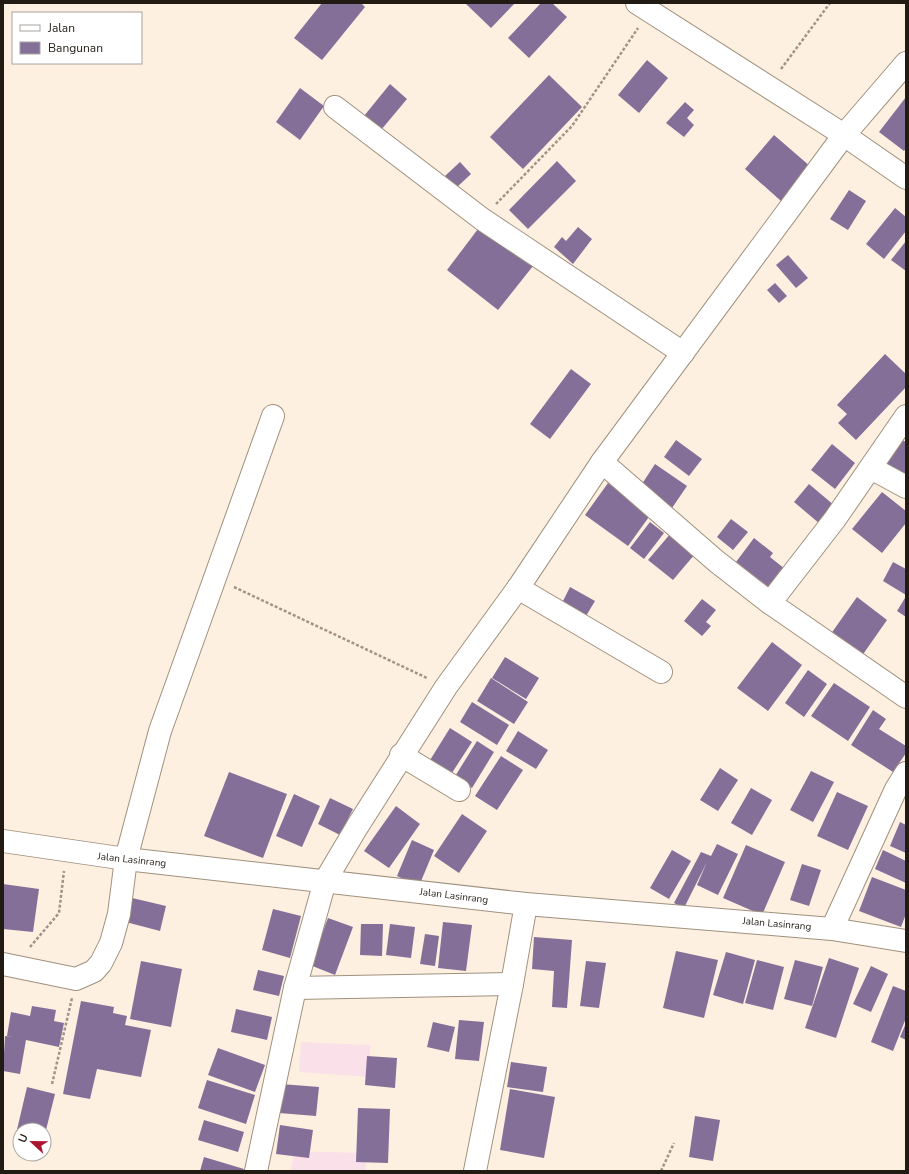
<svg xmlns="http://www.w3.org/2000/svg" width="909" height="1174" viewBox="0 0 909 1174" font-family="'Nunito Sans',sans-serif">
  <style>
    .education { fill: #fae0e8 }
    .building { fill: #846f98 }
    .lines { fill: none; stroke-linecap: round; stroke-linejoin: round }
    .minor-casing { stroke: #a0907e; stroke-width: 24 }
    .path { stroke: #9f9488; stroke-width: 2.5; stroke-dasharray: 3 2; stroke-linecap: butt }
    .minor { stroke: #fff; stroke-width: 22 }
    .labels { text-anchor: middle; stroke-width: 4; stroke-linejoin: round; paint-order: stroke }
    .street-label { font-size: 10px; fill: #211b14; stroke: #fff }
  </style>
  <rect width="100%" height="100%" fill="#fef0e0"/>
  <!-- education -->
  <g class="education">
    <polygon points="301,1042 371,1045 368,1077 299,1072"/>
    <polygon points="294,1151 367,1153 365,1171 291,1171"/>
  </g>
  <!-- building -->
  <g class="building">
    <polygon points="322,3 361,3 365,7 322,60 294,38"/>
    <polygon points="465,3 515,3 491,28"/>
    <polygon points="541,3 552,3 567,17 529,58 508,38"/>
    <polygon points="647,60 668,78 639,113 618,95"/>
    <polygon points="549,75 582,107 523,169 490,137"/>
    <polygon points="390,84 407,99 381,130 364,116"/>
    <polygon points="300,88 324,106 300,140 276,122"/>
    <polygon points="906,97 906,148 904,151 879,132"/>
    <polygon points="685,102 694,110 687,118 694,125 684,137 666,123"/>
    <polygon points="774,135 811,167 781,201 745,169"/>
    <polygon points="557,161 576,181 528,229 509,210"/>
    <polygon points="460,162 471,174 456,188 445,176"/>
    <polygon points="849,190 866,201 848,230 830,219"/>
    <polygon points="895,208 906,217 906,231 884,259 866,244"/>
    <polygon points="481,225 533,266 498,310 447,270"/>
    <polygon points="578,227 592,239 573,264 554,247 562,237 566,241"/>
    <polygon points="906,241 906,271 891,260"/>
    <polygon points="788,255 808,278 796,288 776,265"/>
    <polygon points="775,283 787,296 779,303 767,290"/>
    <polygon points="885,354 906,374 906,387 856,440 838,423 847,414 837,405"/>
    <polygon points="571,369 591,384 550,439 530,424"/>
    <polygon points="898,438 906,442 906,479 883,466"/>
    <polygon points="676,440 702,459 689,476 664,457"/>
    <polygon points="832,444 855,463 835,489 811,470"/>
    <polygon points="655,464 687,486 672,508 640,487"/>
    <polygon points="608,483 651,514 628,546 585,515"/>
    <polygon points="809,484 835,506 820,524 794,502"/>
    <polygon points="882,492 906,511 906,523 882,553 852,529"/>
    <polygon points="731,519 748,532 733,550 717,537"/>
    <polygon points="650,522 664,533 644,559 630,548"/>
    <polygon points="671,533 695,554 673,580 648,560"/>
    <polygon points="754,538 773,553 770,557 785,569 770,588 736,562"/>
    <polygon points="893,562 906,569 906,595 883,581"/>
    <polygon points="570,587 595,601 586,616 562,603"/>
    <polygon points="857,597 887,620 859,660 828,638"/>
    <polygon points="905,598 906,599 906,617 897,611"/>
    <polygon points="702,599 716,610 706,622 711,626 702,636 684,621"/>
    <polygon points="772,642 802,665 768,711 737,688"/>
    <polygon points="505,657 539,678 526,699 492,678"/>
    <polygon points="808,670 827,684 804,717 785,703"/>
    <polygon points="491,678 528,702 514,724 477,701"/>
    <polygon points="834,683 870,707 848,741 811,716"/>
    <polygon points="472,702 509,725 497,745 460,722"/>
    <polygon points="873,710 886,719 879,729 906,746 906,753 893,772 851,745"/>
    <polygon points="450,728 472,742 448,779 427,765"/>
    <polygon points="518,731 548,750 536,769 506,751"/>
    <polygon points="477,741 494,752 472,788 454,778"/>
    <polygon points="501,756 523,770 497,810 475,796"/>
    <polygon points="720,768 738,780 718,811 700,800"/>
    <polygon points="811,771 834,782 813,822 790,810"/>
    <polygon points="229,772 287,794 263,858 204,836"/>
    <polygon points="751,788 772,800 752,835 731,823"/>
    <polygon points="837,792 868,806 848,850 817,836"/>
    <polygon points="294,794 320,806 302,847 276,836"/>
    <polygon points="330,798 353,809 340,835 318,824"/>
    <polygon points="396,806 420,824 389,868 364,851"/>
    <polygon points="462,814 487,831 459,873 434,856"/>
    <polygon points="900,822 906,825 906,853 890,846"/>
    <polygon points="412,840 434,850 419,886 397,876"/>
    <polygon points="717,844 738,854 718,895 697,885 707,862 684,908 674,903 701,852 711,856"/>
    <polygon points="746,845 785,862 762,915 723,898"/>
    <polygon points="672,850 691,861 669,899 650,888"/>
    <polygon points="883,850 906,861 906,883 875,869"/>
    <polygon points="802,864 821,870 809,906 790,900"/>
    <polygon points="872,877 906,890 906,914 901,927 859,911"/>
    <polygon points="3,884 39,889 33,932 3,929"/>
    <polygon points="128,897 166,906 160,931 122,921"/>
    <polygon points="273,909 301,916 290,958 262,950"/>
    <polygon points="328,918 353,927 335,975 310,965"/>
    <polygon points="443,922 472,925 466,971 438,968"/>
    <polygon points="361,924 383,924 382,956 360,955"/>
    <polygon points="390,924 415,927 411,958 386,955"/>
    <polygon points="425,934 439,936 435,966 420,964"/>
    <polygon points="534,937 572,940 567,1008 552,1007 554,971 532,969"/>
    <polygon points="676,951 718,960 704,1018 663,1008"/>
    <polygon points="726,952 755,960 743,1004 713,995"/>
    <polygon points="829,958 859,968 836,1038 805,1028"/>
    <polygon points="757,960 784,967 773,1010 745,1003"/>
    <polygon points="795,960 823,967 812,1006 784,999"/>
    <polygon points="141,961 182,969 171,1027 130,1019"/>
    <polygon points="586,961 606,963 599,1008 580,1006"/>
    <polygon points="871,966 888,974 871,1012 853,1004"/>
    <polygon points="258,970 284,976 279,996 253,990"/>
    <polygon points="893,986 906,991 906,1018 893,1051 871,1042"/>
    <polygon points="81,1001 114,1007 113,1013 127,1016 125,1025 151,1030 141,1077 97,1069 90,1099 63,1094"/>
    <polygon points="32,1006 56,1010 54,1021 64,1023 59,1047 26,1040 20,1074 3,1071 5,1036 14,1037 7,1036 11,1012 30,1016"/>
    <polygon points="236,1009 272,1017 267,1040 231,1032"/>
    <polygon points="459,1020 484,1022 479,1061 455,1059"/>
    <polygon points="433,1022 455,1027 449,1052 427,1047"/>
    <polygon points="906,1023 906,1040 900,1037"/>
    <polygon points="218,1048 265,1065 255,1092 208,1075"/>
    <polygon points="367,1056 397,1058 395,1088 365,1085"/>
    <polygon points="511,1062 547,1067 543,1092 507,1087"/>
    <polygon points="207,1080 255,1095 246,1124 198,1108"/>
    <polygon points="281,1084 319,1087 316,1116 279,1113"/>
    <polygon points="27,1087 55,1094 45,1134 44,1130 20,1130 20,1135 16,1134"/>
    <polygon points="510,1089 555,1097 544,1158 500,1150"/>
    <polygon points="358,1108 390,1109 388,1163 356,1162"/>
    <polygon points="695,1116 720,1120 713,1161 689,1157"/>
    <polygon points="204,1120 244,1132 238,1152 198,1140"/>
    <polygon points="280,1125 313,1130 309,1158 276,1154"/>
    <polygon points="204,1157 244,1169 243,1171 200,1171"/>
  </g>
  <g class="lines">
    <!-- minor casing -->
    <g class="minor-casing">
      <g id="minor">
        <polyline points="637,3 844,135 906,178"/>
        <polyline points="335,107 482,219 683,353"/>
        <polyline points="602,462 716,561 770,603 906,697"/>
        <polyline points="871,468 906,487"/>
        <polyline points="518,588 661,672"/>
        <polyline points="770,603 835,519 906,416"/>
        <polyline points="401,755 459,790"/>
        <polyline points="3,841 126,859 526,904 832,929 906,941"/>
        <polyline points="832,929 896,789 906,773"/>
        <polyline points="3,964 76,979 94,971 101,963 111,943 119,914 126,859 160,731 273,416"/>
        <polyline points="295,988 512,984"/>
        <polyline points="256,1171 295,988 325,881 357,827 446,687 518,588 602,462 844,135 906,63"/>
        <polyline points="475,1171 512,984 526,904"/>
      </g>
    </g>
    <!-- path -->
    <g class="path">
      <polyline points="781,69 830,3"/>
      <polyline points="496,204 572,126 638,28"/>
      <polyline points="234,587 427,678"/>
      <polyline points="30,947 59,913 64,871"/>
      <polyline points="52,1084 72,998"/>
      <polyline points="661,1171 674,1143"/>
    </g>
    <!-- minor -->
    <use href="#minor" class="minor"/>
  </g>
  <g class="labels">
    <!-- street labels -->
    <g class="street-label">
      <text transform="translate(132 859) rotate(6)" y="4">Jalan Lasinrang</text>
      <text transform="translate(454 895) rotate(7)" y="4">Jalan Lasinrang</text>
      <text transform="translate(777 923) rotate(5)" y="4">Jalan Lasinrang</text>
    </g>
  </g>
  <!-- border -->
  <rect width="909" height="1174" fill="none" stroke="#211b14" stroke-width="8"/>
  <!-- legend -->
  <rect x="12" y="12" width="130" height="52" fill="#ffffff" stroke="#a6a4a1"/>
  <rect x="20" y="25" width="20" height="6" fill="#ffffff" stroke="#a6a4a1"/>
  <text x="48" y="32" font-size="12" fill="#211b14">Jalan</text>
  <rect x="20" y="42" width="20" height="12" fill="#846f98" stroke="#a6a4a1"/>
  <text x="48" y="52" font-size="12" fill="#211b14">Bangunan</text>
  <!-- north arrow -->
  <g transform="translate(32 1142) rotate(292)"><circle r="19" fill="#ffffff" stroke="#a6a4a1"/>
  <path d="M0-3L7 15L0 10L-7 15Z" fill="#ab152f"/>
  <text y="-6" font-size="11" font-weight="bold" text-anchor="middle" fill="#211b14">U</text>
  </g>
</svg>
